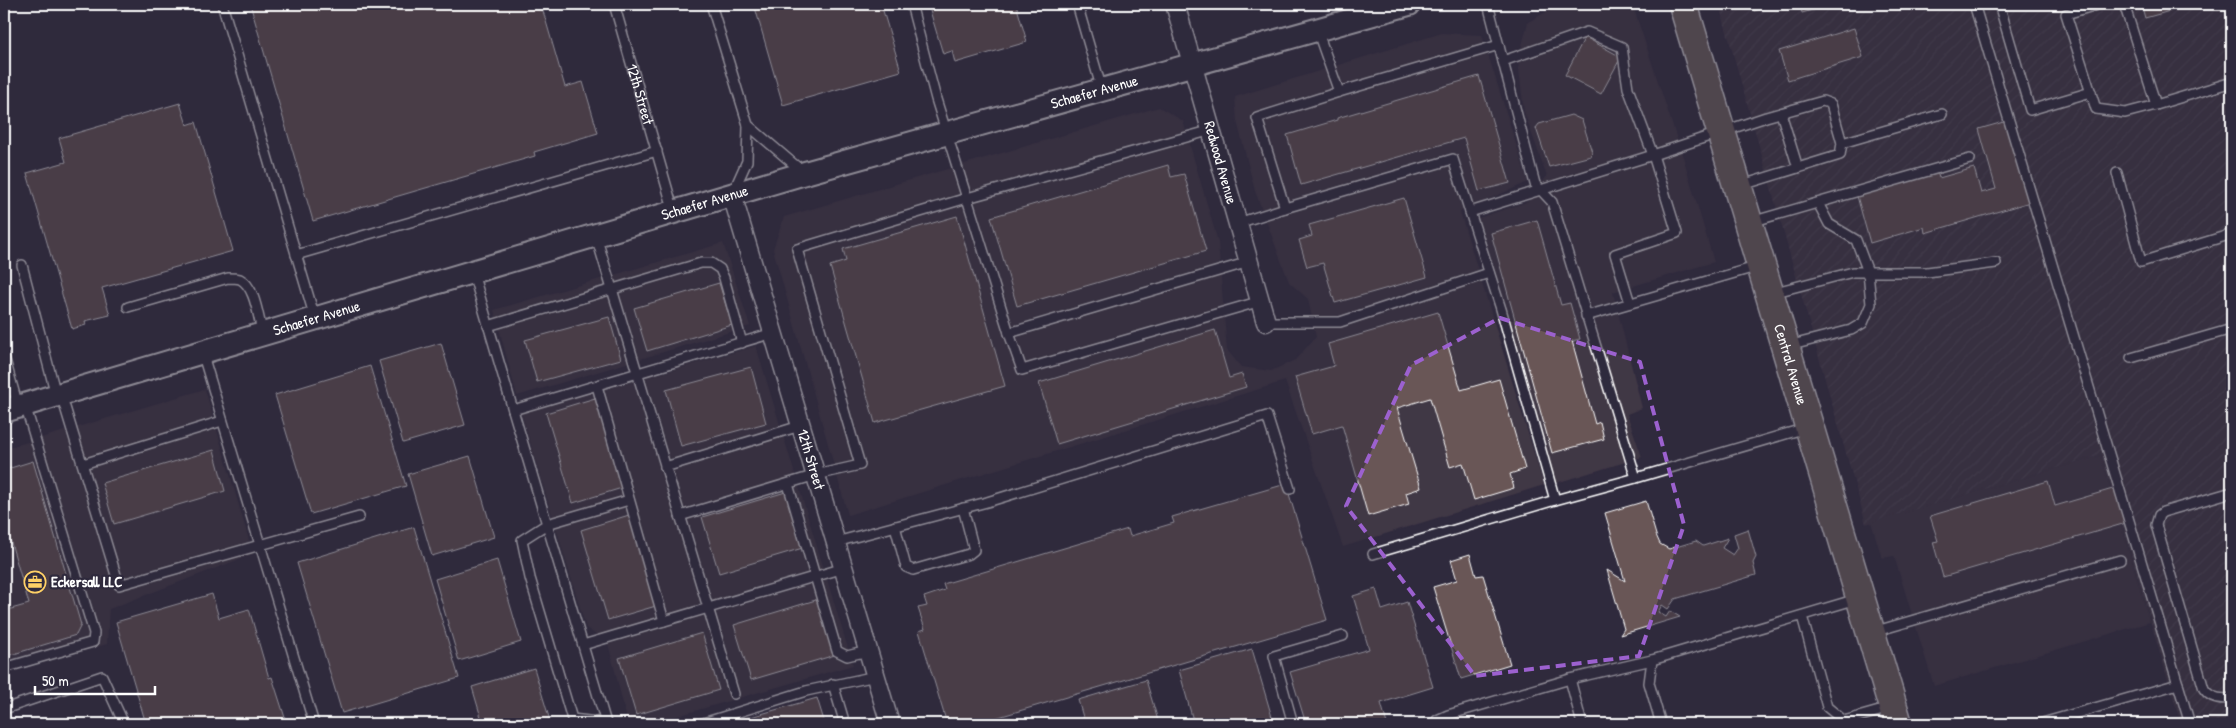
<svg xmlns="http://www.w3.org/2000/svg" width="2236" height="728" viewBox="0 0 2236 728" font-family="'Patrick Hand',sans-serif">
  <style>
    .built { fill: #403745 }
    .industrial { fill: url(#industrial-furrows) }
    .building { fill: #695657; stroke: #fff }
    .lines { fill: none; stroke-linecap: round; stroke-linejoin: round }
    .service-casing { stroke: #fff; stroke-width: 12 }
    .minor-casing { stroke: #fff; stroke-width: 21 }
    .tertiary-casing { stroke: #fff; stroke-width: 26 }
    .primary-casing { stroke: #fff; stroke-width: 31 }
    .service { stroke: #2f2a3d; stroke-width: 9 }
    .minor { stroke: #2f2a3d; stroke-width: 18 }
    .tertiary { stroke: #2f2a3d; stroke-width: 22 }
    .primary { stroke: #776864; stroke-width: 28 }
    .marked { fill: none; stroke: #9c61cf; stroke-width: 4; stroke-dasharray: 10 6; stroke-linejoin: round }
    .labels { text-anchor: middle; stroke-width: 4.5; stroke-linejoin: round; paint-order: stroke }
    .street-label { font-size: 15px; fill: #fff; stroke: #2f2a3d }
    .poi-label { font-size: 15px; font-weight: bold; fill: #fff; stroke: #2f2a3d; text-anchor: start }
  </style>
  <defs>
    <pattern id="industrial-furrows" width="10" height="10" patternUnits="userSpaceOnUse" patternTransform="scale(1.25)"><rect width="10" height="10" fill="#403745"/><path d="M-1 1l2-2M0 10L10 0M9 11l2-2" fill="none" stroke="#534b58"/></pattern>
  </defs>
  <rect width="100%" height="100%" fill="#2f2a3d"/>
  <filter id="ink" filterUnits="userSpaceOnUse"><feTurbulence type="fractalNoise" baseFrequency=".02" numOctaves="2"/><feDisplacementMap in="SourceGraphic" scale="10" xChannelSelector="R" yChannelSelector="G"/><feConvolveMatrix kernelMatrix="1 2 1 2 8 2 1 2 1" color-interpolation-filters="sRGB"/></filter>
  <g filter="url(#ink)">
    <!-- built -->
    <g class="built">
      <polygon points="1568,4 1627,4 1634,9 1684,160 1714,262 1613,292 1642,408 1627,414 1642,457 1556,483 1478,218 1527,202 1547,176 1524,112 1518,61 1528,22 1559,5"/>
      <polygon points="1442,33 1482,35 1528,182 1460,212 1544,485 1343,547 1285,381 848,515 773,249 784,217 1159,107 1183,121 1218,242 1227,350 1241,367 1271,371 1295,360 1316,337 1308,299 1289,282 1255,191 1237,121 1235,97"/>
      <polygon points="723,243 750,326 517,396 494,310"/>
      <polygon points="756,346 853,665 650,724 628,724 608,643 586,628 521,413"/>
      <polygon points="205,389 253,554 109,609 107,644 4,674 4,449"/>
      <polygon points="2101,455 2150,622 1934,686 1894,556 1882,558 1871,522"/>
    </g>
    <!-- industrial -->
    <polygon class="industrial" points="1719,4 2232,4 2232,724 2181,724 2101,455 1866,524"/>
    <!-- building -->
    <g class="building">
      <polygon points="250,4 541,4 565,87 583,82 598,133 534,152 535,156 313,221"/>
      <polygon points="754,4 881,4 901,71 783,105"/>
      <polygon points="928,4 1016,4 1027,42 955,63 952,51 943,54"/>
      <polygon points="1752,4 1777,4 1754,11"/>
      <polygon points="1800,4 1834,4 1802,13"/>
      <polygon points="2141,4 2195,4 2145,18"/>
      <polygon points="1854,28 1863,57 1788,80 1779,51"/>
      <polygon points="1585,37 1621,57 1601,94 1565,75"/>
      <polygon points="1479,76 1510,183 1479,191 1464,138 1301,185 1287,135 1337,120 1337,118"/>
      <polygon points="180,103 187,125 196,122 233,251 102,288 110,315 85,321 86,325 72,329 27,173 66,162 59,138"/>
      <polygon points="1571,115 1582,120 1592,152 1591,156 1549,167 1536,128 1539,124"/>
      <polygon points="2007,121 2030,202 1925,233 1924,227 1870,243 1857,196 1937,172 1939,178 1974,168 1981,193 1996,189 1979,129"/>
      <polygon points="1168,165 1171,177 1184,174 1206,251 1017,306 991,217"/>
      <polygon points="1404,198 1427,277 1335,303 1323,263 1307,267 1299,240 1312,236 1309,225"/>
      <polygon points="957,216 1005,386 875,423 830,266 846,261 843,249"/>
      <polygon points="1537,220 1561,305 1570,303 1580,339 1572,341 1595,424 1600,422 1604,439 1552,453 1491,233"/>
      <polygon points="719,283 732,325 647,351 634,308"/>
      <polygon points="1438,312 1461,390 1499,379 1525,469 1510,474 1514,488 1474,500 1463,463 1450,467 1430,398 1397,408 1421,488 1406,493 1409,504 1368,516 1342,425 1312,434 1295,377 1334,366 1328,344"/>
      <polygon points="609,317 621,359 537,382 525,340"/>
      <polygon points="1215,330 1229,378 1242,374 1246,387 1057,444 1039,383"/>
      <polygon points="441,343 465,425 403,443 379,361"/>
      <polygon points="370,366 406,486 311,514 275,395"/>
      <polygon points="751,367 766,423 681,446 666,390"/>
      <polygon points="595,398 622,488 573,503 546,413"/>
      <polygon points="214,450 225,491 114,524 102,483"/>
      <polygon points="470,456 494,537 432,556 408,474"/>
      <polygon points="33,461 81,625 76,635 4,657 4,611 29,604 4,519 4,470"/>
      <polygon points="2048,481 2055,506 2116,488 2126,523 1943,577 1933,542 1938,541 1930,516"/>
      <polygon points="1286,484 1327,620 975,724 947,724 919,631 925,629 918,608 927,606 924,597 945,590 943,584 1128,529 1130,536 1174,523 1172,517"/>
      <polygon points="789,491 806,547 719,573 702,517"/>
      <polygon points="1646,501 1656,535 1660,544 1669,549 1696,541 1703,546 1728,538 1722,548 1733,555 1738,548 1734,534 1748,529 1756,557 1753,563 1756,575 1675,599 1668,609 1662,605 1658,612 1666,617 1670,611 1680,617 1620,635 1624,629 1607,570 1625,581 1605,513"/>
      <polygon points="629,515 656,606 608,620 581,530"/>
      <polygon points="414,527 459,678 342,713 297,563"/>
      <polygon points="1470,554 1476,576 1483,575 1510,664 1461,679 1433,587 1457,580 1451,560"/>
      <polygon points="497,560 521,642 459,661 435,579"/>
      <polygon points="1376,589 1382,610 1407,602 1433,687 1381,703 1387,724 1306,724 1290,672 1369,649 1353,596"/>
      <polygon points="212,594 219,618 249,609 269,678 272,677 287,724 146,724 116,622"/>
      <polygon points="819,599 835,655 751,680 734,625"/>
      <polygon points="702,633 719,690 636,715 619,658"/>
      <polygon points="1252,649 1274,724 1194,724 1179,670"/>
      <polygon points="534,668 551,724 483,724 472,687"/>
      <polygon points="1146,680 1159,724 1085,724 1078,700"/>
      <polygon points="817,698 825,724 726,724"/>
    </g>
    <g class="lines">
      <!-- service casing -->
      <g class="service-casing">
        <g id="service">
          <polyline points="222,4 315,318"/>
          <path id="s1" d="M614,4L674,212"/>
          <polyline points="711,4 748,125 747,161 734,190"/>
          <polyline points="911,4 936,99 1009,333 1249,262"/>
          <polyline points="1077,4 1102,90"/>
          <polyline points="1488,4 1535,184 1552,202 1636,478 1806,428"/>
          <polyline points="1974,4 2190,724"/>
          <polyline points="1999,4 2030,110 2091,92"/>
          <polyline points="2100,4 2066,14 2096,109 2125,113 2156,105"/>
          <polyline points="2124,4 2156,105 2232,82"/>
          <polyline points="1317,30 1339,92 1257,118 1285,208 1453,159 1501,309 1555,500"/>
          <polyline points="1503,61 1587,32 1622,47 1628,88 1653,155 1677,233 1615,254 1630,303"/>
          <polyline points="1339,92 1499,45"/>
          <polyline points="1781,113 1798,168"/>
          <polyline points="748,125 803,172"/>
          <polyline points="1842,143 1942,114"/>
          <polyline points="2117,173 2141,262 2232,234"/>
          <polyline points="1470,212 1653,155 1766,117 1823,101 1831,104 1842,143 1840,155 1739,186"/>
          <polyline points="1751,222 1970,159"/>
          <polyline points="1238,223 1285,208"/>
          <polyline points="596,236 734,694"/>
          <polyline points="296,255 657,151"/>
          <polyline points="22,265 56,395"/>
          <polyline points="473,273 513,410 773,333"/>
          <polyline points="1772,293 1853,272 1927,272 1996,263"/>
          <path d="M128,307L228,278C231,278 237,278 240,279C256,287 258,319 263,334"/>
          <polyline points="1586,316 1759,266"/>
          <polyline points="1266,322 1340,322 1489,273"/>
          <polyline points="488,326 701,263 711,263 720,269 724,278 742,343"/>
          <polyline points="1009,333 1022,370 1261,301"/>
          <polyline points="1788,346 1851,330 1863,323 1871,304 1868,272 1856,240 1829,224 1818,203"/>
          <polyline points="202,352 314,724"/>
          <polyline points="4,356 18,406"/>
          <polyline points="2131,358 2232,329"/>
          <polyline points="597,386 664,621"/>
          <polyline points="61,394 119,585 359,517"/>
          <path d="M513,410C544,515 575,619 606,723L572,719L530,578L522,540L547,524L629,500"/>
          <polyline points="83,464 222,421"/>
          <polyline points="665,467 800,426"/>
          <polyline points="788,484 837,651 847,656 868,651"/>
          <path d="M2232,492L2163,512L2159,515L2156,525L2204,689C2211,699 2221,700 2232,698"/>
          <polyline points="680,516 816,475 860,465 797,249 967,198 1212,130"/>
          <polyline points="895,526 906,567 913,570 969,554 974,550 963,508"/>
          <polyline points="836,542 987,502 1267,416 1290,489"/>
          <polyline points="1373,554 1555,500 1636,478"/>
          <polyline points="1802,616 1827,707 1844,721 1890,708"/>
          <polyline points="1873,632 2120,560"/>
          <polyline points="583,645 844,568"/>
          <polyline points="4,668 93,642 94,633 25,405"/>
          <polyline points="1570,679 1582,724"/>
          <polyline points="833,684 845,724"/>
          <polyline points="4,709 102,676 124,724"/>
          <polyline points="700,724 806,691 876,676"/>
          <polyline points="1293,724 1274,656 1343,636"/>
          <polyline points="1435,724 1437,720 1448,715 1570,679 1652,660"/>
          <polyline points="1661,724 1649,683 1652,660 1857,599"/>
          <polyline points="2039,724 2178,684"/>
        </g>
      </g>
      <!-- minor casing -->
      <g class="minor-casing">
        <g id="minor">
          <path id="s2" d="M1175,4L1266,322"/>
          <path id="s3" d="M732,195L890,724"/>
        </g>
      </g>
      <!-- tertiary casing -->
      <g class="tertiary-casing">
        <g id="tertiary">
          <path id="s4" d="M4,411L805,173L1409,4"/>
        </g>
      </g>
      <!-- primary casing -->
      <g class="primary-casing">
        <g id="primary">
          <path id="s5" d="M1683,4L1898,724"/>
        </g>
      </g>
      <!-- service -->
      <use href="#service" class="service"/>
      <!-- minor -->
      <use href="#minor" class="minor"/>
      <!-- tertiary -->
      <use href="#tertiary" class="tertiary"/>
      <!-- primary -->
      <use href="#primary" class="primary"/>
    </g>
  </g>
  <!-- marked area -->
  <path d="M0 0H2236V728H0ZM1500,318L1640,362L1684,525L1639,656L1475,676L1346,506L1411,365Z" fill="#2f2a3d" fill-opacity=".55" fill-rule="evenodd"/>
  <path class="marked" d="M1500,318L1640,362L1684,525L1639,656L1475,676L1346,506L1411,365Z"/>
  <!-- icons -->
  <defs>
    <g id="office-ring" transform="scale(1.125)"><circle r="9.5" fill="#2f2a3d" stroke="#ffd166" stroke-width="1.5"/><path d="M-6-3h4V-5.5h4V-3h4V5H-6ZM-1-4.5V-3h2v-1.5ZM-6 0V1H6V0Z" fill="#ffd166"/></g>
  </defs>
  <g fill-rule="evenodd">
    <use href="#office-ring" x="35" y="582"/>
  </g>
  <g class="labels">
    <!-- street labels -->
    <g class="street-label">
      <text dy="5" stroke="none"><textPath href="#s4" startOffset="1136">Schaefer Avenue</textPath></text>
      <text dy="5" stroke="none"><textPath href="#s1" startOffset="94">12th Street</textPath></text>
      <text dy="5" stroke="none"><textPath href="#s2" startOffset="165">Redwood Avenue</textPath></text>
      <text dy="5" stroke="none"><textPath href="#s4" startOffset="731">Schaefer Avenue</textPath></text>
      <text dy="5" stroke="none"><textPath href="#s4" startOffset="326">Schaefer Avenue</textPath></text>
      <text dy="5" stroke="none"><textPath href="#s5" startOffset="376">Central Avenue</textPath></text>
      <text dy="5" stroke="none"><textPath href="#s3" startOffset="276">12th Street</textPath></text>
    </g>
    <!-- poi labels -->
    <g class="poi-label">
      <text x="51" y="587">Eckersall LLC</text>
    </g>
  </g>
  <!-- margin -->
  <rect width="2236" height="728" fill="none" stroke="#2f2a3d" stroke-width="20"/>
  <rect x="10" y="10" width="2216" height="708" fill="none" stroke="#fff" stroke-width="2" filter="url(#ink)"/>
  <!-- scale -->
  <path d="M35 686v8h120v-8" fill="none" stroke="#ffffff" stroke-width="2.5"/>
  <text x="42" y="686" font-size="15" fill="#ffffff" stroke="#2f2a3d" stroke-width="4" paint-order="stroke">50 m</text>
</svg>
